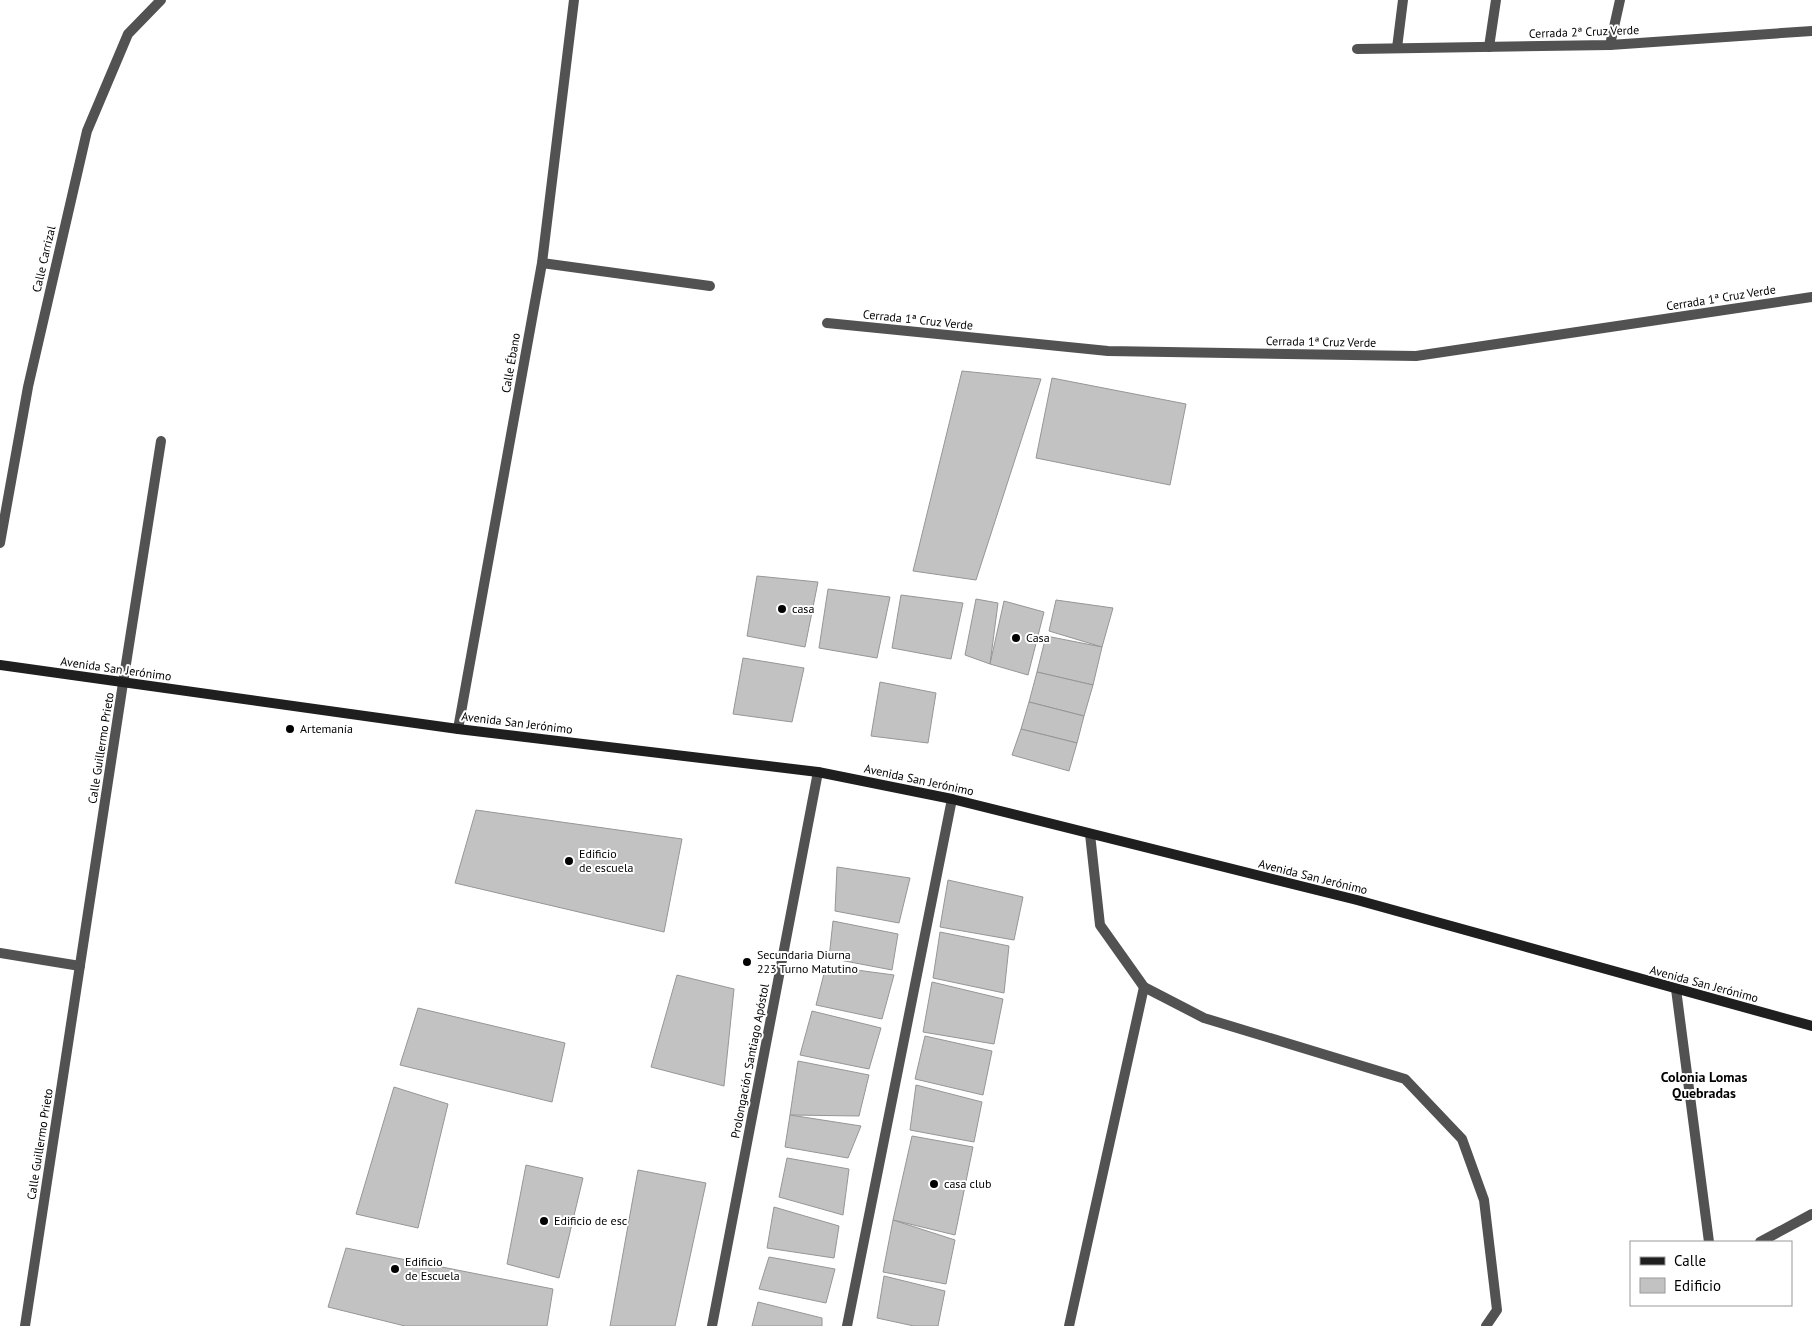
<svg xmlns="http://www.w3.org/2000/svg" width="1812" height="1326" viewBox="0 0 1812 1326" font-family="'PT Sans',sans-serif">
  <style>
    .building { fill: #c2c2c2; stroke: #969696 }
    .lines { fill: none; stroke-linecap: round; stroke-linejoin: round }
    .service { stroke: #525252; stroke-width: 10 }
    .minor { stroke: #525252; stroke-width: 10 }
    .secondary { stroke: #1f1f1f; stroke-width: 10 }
    .poi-dot { fill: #000; stroke: #fff; stroke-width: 2 }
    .labels { text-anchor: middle; stroke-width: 4; stroke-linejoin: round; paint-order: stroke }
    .street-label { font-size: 12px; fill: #000; stroke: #fff }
    .poi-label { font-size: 12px; fill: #000; stroke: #fff; text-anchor: start }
    .neighbourhood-label { font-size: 14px; font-weight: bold; fill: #000; stroke: #fff }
  </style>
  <rect width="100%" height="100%" fill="#fff"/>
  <!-- building -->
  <g class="building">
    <polygon points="962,371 1041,379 976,580 913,571"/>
    <polygon points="1052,378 1186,404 1170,485 1036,458"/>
    <polygon points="757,576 818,582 805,647 747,636"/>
    <polygon points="828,589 890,597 877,658 819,648"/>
    <polygon points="901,595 963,603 951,659 892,648"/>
    <polygon points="976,599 998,603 990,664 965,655"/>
    <polygon points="1056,600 1113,608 1102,647 1049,631"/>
    <polygon points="1004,601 1044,612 1028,675 990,664"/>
    <polygon points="1046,636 1102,647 1093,685 1037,672"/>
    <polygon points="743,658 804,668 792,722 733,714"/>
    <polygon points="1037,672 1093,685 1084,716 1029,702"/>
    <polygon points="880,682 936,693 928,743 871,736"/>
    <polygon points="1029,702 1084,716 1077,743 1021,729"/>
    <polygon points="1021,729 1077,743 1069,771 1012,755"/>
    <polygon points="476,810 682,839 664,932 455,883"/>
    <polygon points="837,867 910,878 899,923 835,911"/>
    <polygon points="948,880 1023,897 1014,940 940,927"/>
    <polygon points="833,921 898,934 892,970 829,958"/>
    <polygon points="940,932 1009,946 1004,993 933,978"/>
    <polygon points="826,966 894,975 882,1019 816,1005"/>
    <polygon points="677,975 734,989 724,1086 651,1067"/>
    <polygon points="932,982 1003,999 994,1044 923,1032"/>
    <polygon points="418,1008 565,1043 552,1102 400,1065"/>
    <polygon points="812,1011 881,1028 869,1069 800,1055"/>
    <polygon points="925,1036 992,1051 983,1095 915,1079"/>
    <polygon points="798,1061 869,1075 859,1116 790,1115"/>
    <polygon points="916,1085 982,1102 974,1142 910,1130"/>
    <polygon points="394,1087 448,1104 418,1228 356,1214"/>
    <polygon points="790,1115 861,1126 848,1158 785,1147"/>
    <polygon points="912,1136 973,1147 955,1235 893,1220"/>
    <polygon points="787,1158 849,1169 843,1215 779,1197"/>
    <polygon points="526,1165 583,1178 559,1278 507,1264"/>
    <polygon points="638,1170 706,1183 675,1326 610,1326"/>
    <polygon points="774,1207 839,1226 834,1258 767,1248"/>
    <polygon points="893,1220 955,1240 946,1284 883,1272"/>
    <polygon points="346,1248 553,1289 547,1326 405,1326 328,1307"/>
    <polygon points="769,1257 835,1269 826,1303 759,1289"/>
    <polygon points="884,1276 945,1291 938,1326 914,1326 877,1318"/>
    <polygon points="758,1302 822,1318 822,1326 752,1326"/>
  </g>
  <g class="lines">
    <!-- service -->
    <polyline class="service" points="123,683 161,441"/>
    <!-- minor -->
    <g class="minor">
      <polyline points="1610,45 1620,0"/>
      <polyline points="1489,47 1496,0"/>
      <polyline points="1397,48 1403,0"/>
      <polyline points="1357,49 1610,45 1812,31"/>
      <polyline points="542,263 710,286"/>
      <polyline points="827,323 1108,351 1416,356 1812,297"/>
      <polyline points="0,543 28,387 87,131 128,34 161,0"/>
      <polyline points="458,729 542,263 574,0"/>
      <polyline points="1090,834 1100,925 1144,987 1204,1018 1405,1079 1462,1139 1484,1200 1497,1310 1486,1326"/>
      <polyline points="0,953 80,966"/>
      <polyline points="1676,989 1709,1242"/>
      <polyline points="1760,1242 1812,1214"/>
      <polyline points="25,1326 123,683"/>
      <polyline points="712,1326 818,772"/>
      <polyline points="847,1326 952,799"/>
      <polyline points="1069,1326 1144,987"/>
    </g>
    <!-- secondary -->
    <polyline class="secondary" points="0,665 458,729 818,772 952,799 1357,900 1812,1026"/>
  </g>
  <!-- markers -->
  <g class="poi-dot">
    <circle cx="782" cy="609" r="5"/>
    <circle cx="1016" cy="638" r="5"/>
    <circle cx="290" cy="729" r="5"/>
    <circle cx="569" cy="861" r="5"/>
    <circle cx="747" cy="962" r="5"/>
    <circle cx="934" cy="1184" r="5"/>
    <circle cx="544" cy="1221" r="5"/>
    <circle cx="395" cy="1269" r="5"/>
  </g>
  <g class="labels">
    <!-- street labels -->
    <g class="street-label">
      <text transform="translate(1584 32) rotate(-2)" y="4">Cerrada 2ª Cruz Verde</text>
      <text transform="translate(44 259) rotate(-77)" y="4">Calle Carrizal</text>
      <text transform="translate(1721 298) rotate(-9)" y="4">Cerrada 1ª Cruz Verde</text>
      <text transform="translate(918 320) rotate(6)" y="4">Cerrada 1ª Cruz Verde</text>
      <text transform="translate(1321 342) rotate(1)" y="4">Cerrada 1ª Cruz Verde</text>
      <text transform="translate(511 363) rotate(-80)" y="4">Calle Ébano</text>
      <text transform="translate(116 669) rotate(8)" y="4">Avenida San Jerónimo</text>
      <text transform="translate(517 723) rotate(7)" y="4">Avenida San Jerónimo</text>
      <text transform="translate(101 748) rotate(-81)" y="4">Calle Guillermo Prieto</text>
      <text transform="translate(919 780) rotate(12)" y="4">Avenida San Jerónimo</text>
      <text transform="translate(1313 877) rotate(14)" y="4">Avenida San Jerónimo</text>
      <text transform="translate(1704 984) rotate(15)" y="4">Avenida San Jerónimo</text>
      <text transform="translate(750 1061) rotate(-79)" y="4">Prolongación Santiago Apóstol</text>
      <text transform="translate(40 1144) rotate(-81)" y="4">Calle Guillermo Prieto</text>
    </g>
    <!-- poi labels -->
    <g class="poi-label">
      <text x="792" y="613">casa</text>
      <text x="1026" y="642">Casa</text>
      <text x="300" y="733">Artemanía</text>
      <text x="579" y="858">Edificio<tspan x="579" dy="14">de escuela</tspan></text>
      <text x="757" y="959">Secundaria Diurna<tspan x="757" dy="14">223 Turno Matutino</tspan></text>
      <text x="944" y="1188">casa club</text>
      <text x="554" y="1225">Edificio de esc</text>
      <text x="405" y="1266">Edificio<tspan x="405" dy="14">de Escuela</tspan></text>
    </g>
    <!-- neighbourhood labels -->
    <g class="neighbourhood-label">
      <text x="1704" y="1082">Colonia Lomas<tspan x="1704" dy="16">Quebradas</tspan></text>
    </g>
  </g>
  <!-- legend -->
  <rect x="1630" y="1241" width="162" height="65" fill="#ffffff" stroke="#999999"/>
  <rect x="1640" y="1257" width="25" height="8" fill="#1f1f1f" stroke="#999999"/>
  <text x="1674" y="1266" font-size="15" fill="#000000">Calle</text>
  <rect x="1640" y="1278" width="25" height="15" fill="#c2c2c2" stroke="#999999"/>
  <text x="1674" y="1291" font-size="15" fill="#000000">Edificio</text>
</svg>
